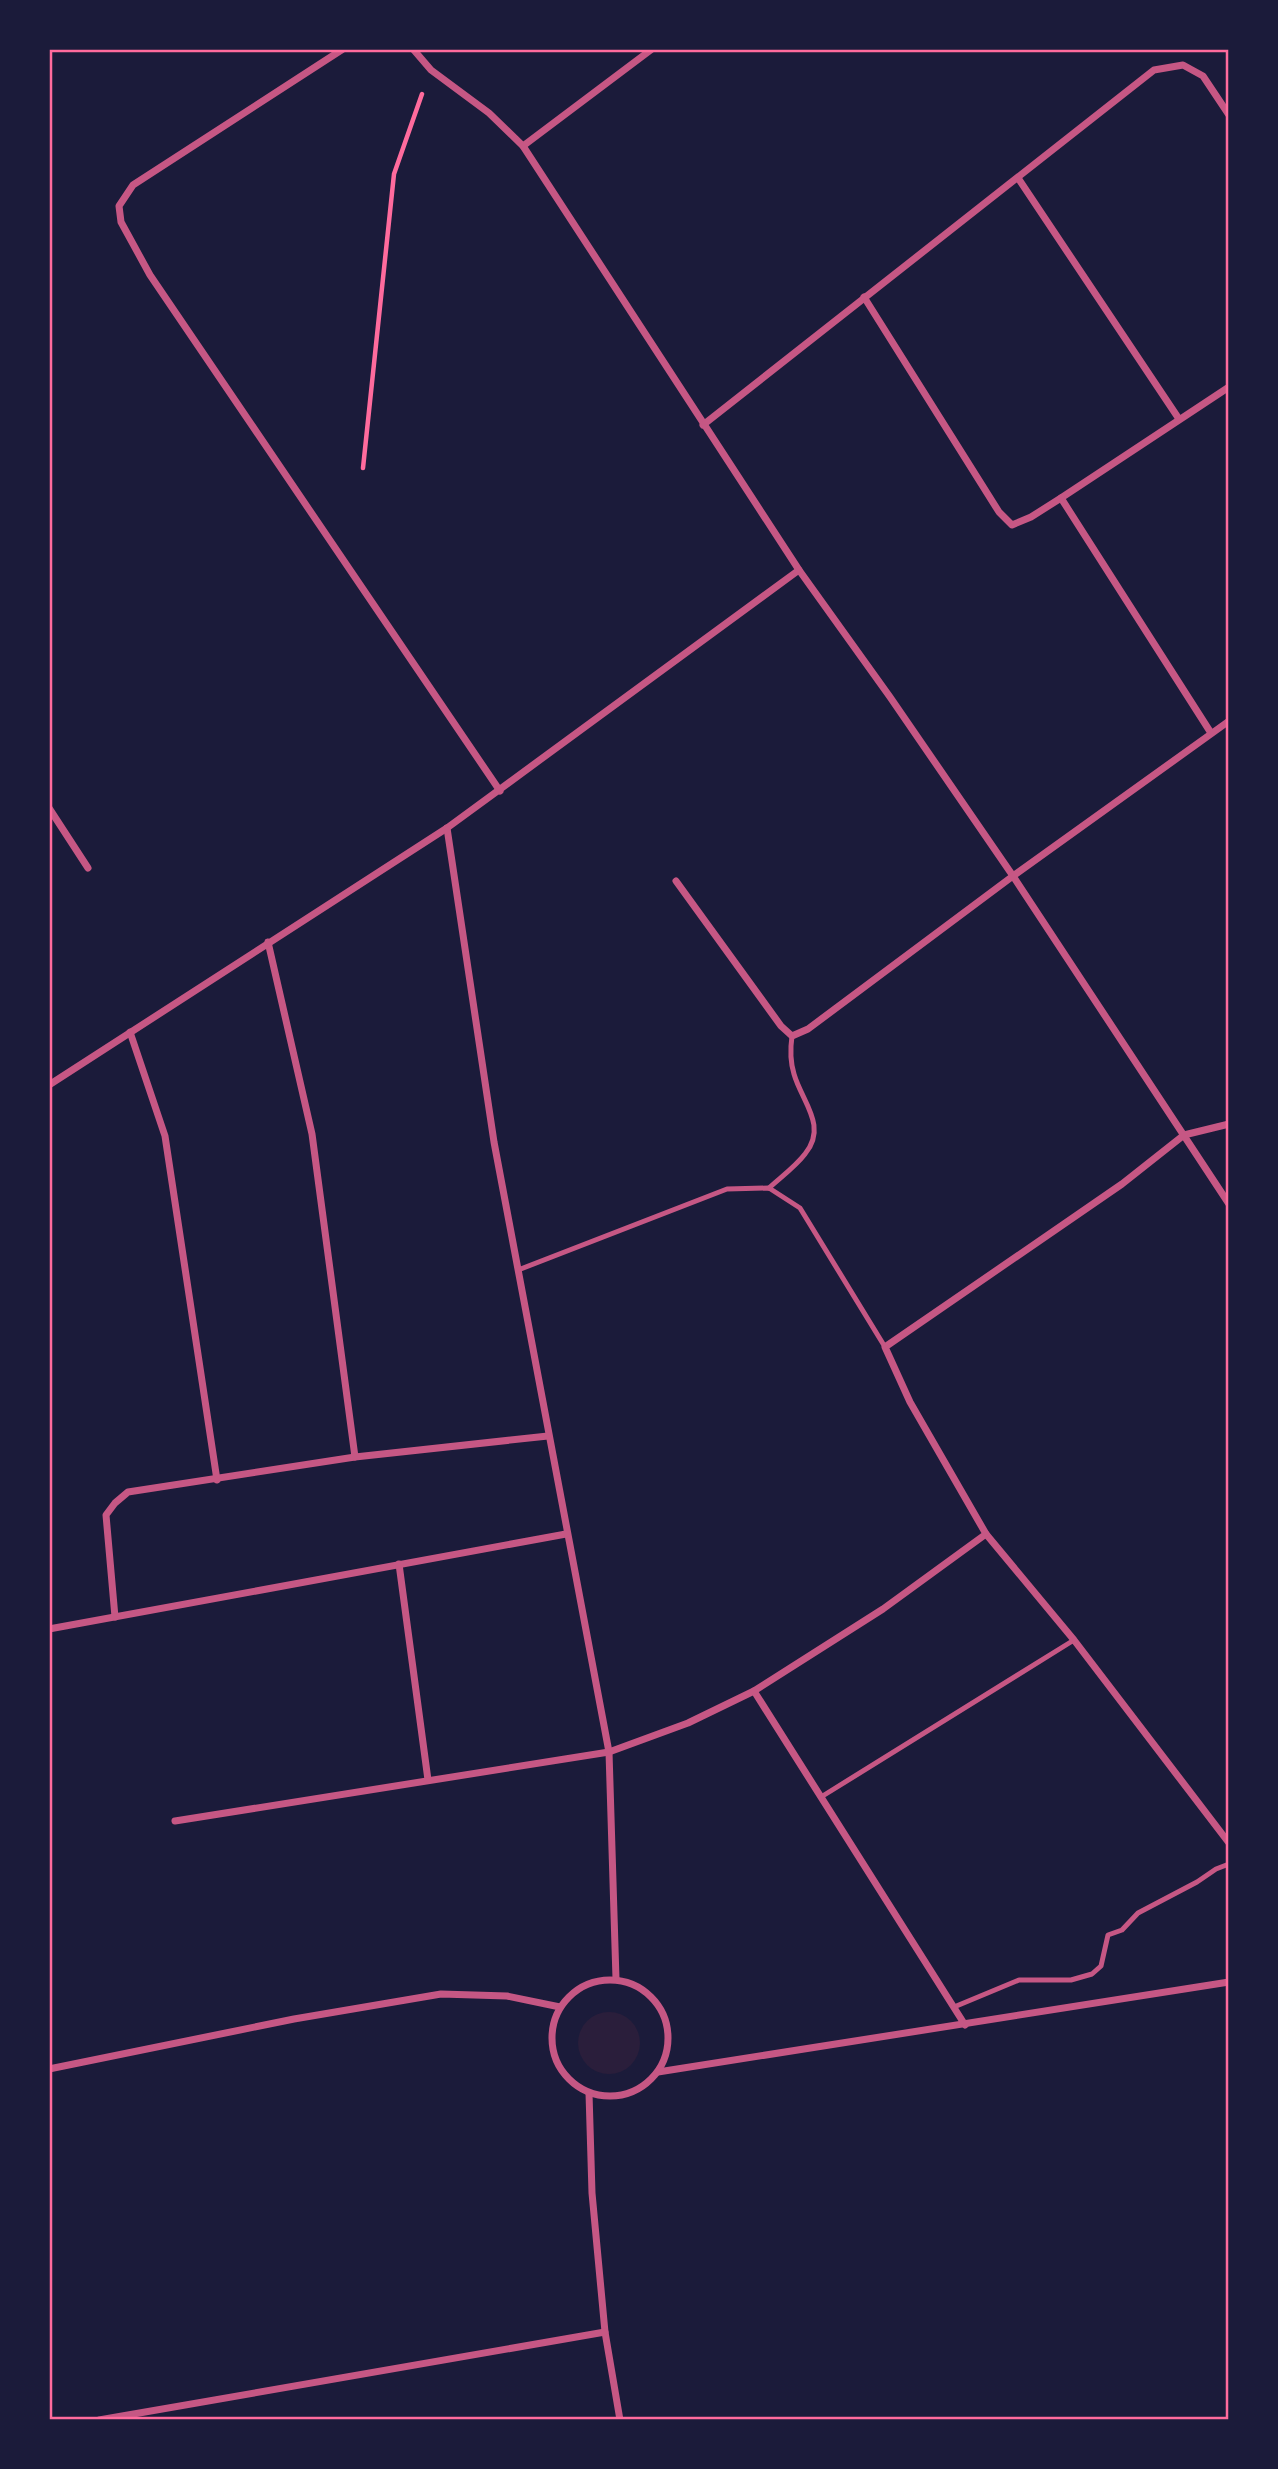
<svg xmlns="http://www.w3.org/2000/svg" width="1278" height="2469" viewBox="0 0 1278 2469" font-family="'Titillium Web',sans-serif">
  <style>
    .green { fill: #2a1e3b }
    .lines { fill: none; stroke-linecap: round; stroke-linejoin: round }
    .path { stroke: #ff6b9d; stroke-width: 4.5 }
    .service { stroke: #c65784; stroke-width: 5 }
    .minor { stroke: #c65784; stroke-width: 7 }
    .neatline { fill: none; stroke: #ff6b9d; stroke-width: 2.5 }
  </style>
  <rect width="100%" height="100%" fill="#1b1b3a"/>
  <!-- green -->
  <circle class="green" cx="609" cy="2043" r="31"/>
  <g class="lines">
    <!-- path -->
    <polyline class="path" points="363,468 394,174 422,94"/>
    <!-- service -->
    <g class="service">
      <path d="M769,1188C781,1177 795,1167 805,1154C828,1126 802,1102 794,1074C790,1061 790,1050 792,1036"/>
      <polyline points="518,1270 727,1189 769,1188 800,1208 885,1347"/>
      <polyline points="821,1797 1074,1640"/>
      <polyline points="954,2007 1019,1980 1071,1980 1092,1974 1101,1966 1108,1935 1122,1930 1138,1913 1197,1882 1216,1869 1229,1864"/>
    </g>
    <!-- minor -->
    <g class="minor">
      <polyline points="343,49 133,185 119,206 121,222 150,275 500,791"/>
      <polyline points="413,49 431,70 489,113 523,146 799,570 890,697 1013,876 1229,1204"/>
      <polyline points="523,146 652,49"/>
      <polyline points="1018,178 1179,419"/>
      <polyline points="864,297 999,512 1012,525 1031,517 1061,498 1229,387"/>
      <polyline points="703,425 1154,70 1183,65 1203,76 1229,115"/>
      <polyline points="1061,498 1211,733"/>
      <polyline points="49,808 88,868"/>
      <polyline points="447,828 494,1142 609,1752 616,1979"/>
      <polyline points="676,881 781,1026 792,1036 808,1029 1013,876 1229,721"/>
      <polyline points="268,942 312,1134 355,1457"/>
      <polyline points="130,1032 165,1136 217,1480"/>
      <polyline points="49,1085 447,828 799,570"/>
      <polyline points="986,1534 1074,1640 1229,1843"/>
      <polyline points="399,1564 428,1780"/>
      <polyline points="115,1617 106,1515 115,1503 128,1492 355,1457 548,1436"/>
      <polyline points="49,1629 566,1534"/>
      <polyline points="754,1691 965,2025"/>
      <polyline points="175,1821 609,1752 688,1723 754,1691 883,1609 986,1534 910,1402 885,1347 1122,1184 1184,1135 1229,1124"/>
      <circle cx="610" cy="2038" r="58"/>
      <polyline points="49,2069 294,2019 441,1994 507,1996 560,2007"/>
      <polyline points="658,2072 1229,1982"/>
      <polyline points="589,2093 592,2193 605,2332 620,2420"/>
      <polyline points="99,2420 605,2332"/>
    </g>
  </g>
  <!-- border -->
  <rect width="1278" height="2469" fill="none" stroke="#1b1b3a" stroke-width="102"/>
  <rect x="51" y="51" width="1176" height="2367" class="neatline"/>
</svg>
